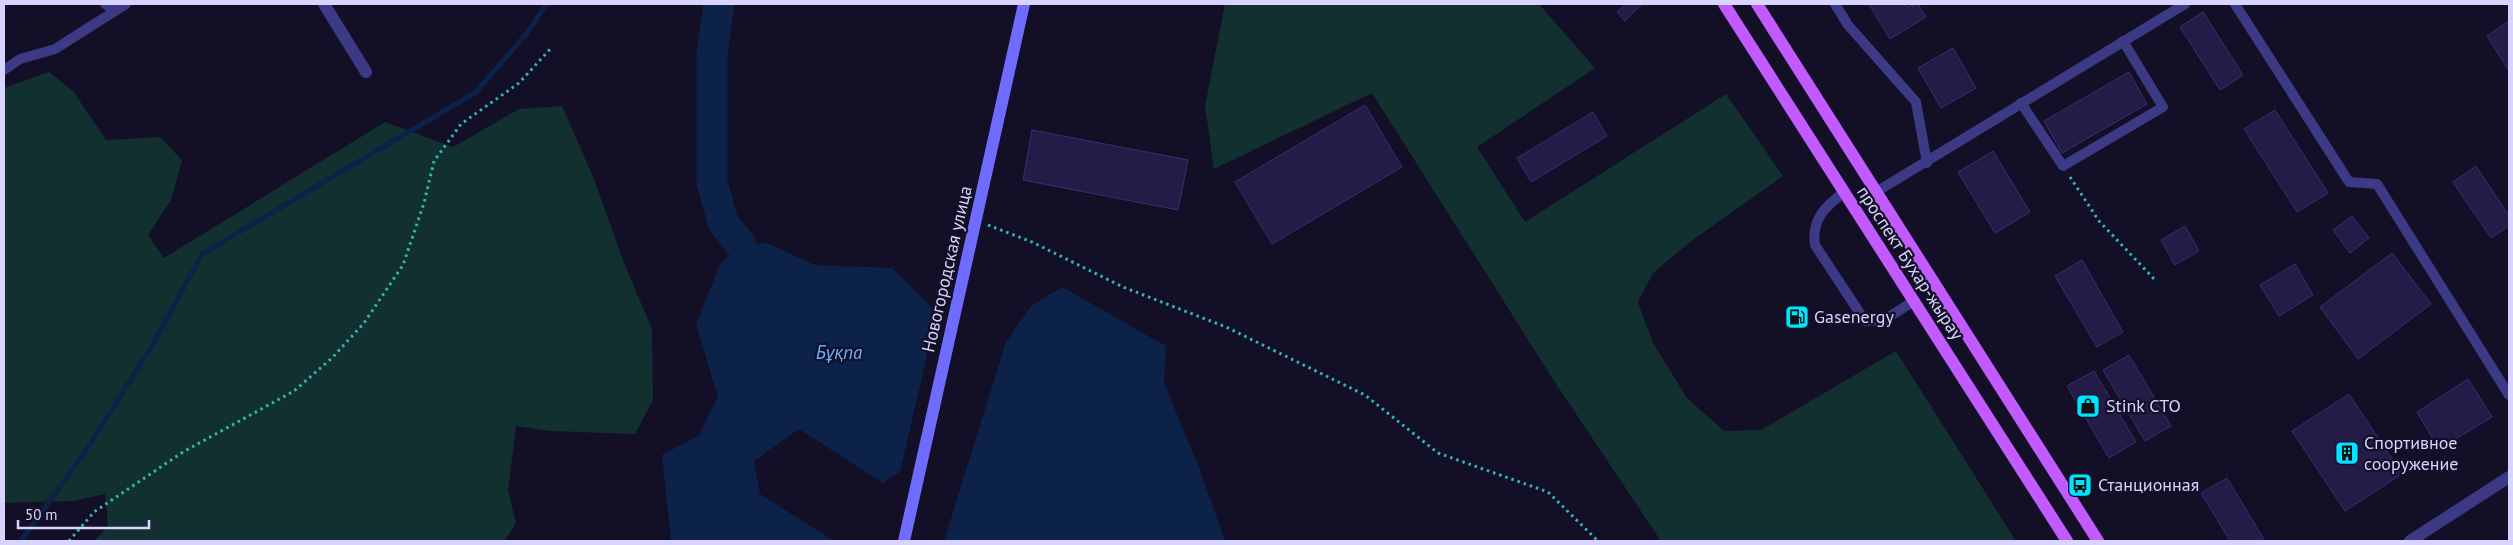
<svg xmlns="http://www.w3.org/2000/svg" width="2513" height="545" viewBox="0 0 2513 545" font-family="'PT Sans',sans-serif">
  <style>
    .green { fill: #12302f }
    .water { fill: #0c2248 }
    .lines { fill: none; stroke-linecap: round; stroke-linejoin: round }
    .stream { stroke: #0c2248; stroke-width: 5 }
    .river { stroke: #0c2248; stroke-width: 31 }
    .building { fill: #241b47; stroke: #3b2d73 }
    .path { stroke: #2fb8b0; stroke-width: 3; stroke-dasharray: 2.5 4; stroke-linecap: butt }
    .lane { stroke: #3d3a85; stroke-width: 10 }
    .street { stroke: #3d3a85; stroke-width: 12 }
    .secondary { stroke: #6f6bff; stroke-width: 12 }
    .primary { stroke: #c25bff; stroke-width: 12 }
    .labels { text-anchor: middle; stroke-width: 4.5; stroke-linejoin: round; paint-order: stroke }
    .street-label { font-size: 18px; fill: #d9d4ff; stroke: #130f26 }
    .poi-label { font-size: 18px; fill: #d9d4ff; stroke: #130f26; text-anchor: start }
    .water-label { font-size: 19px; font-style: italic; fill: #62b6ff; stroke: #130f26 }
  </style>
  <rect width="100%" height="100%" fill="#130f26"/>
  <!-- green -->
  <g class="green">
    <polygon points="1225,4 1539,4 1595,68 1477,147 1525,222 1726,94 1783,176 1690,242 1653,273 1638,302 1653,343 1687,398 1724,431 1761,430 1896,351 2016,541 1661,541 1556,384 1372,93 1214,169 1205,106"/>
    <polygon points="49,72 73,91 106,140 160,137 182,160 171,200 148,235 164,258 385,122 453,147 519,109 562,106 594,179 624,263 652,329 653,400 635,434 550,431 516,426 508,490 516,523 505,541 94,541 108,527 105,494 74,501 4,503 4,88"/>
  </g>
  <!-- water -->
  <g class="water">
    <polygon points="767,243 815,265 892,268 937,312 900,472 883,483 799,429 754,461 760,494 834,541 671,541 662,455 699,435 718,397 696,325 720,264 741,245"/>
    <polygon points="1062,287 1166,346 1164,383 1200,470 1225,541 944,541 1006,342 1031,306"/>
  </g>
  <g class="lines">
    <!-- stream -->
    <polyline class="stream" points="21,541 85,452 152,346 202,254 476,92 528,32 546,4"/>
    <!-- river -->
    <polyline class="river" points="719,4 712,53 712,183 723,222 741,245"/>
  </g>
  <!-- building -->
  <g class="building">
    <polygon points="1626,4 1642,4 1625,21 1617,12"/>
    <polygon points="1869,4 1904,4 1907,7 1918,4 1926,17 1890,39"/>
    <polygon points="2203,12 2243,75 2220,90 2180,27"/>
    <polygon points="2509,21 2509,71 2487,36"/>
    <polygon points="1953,48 1976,88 1941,108 1918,68"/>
    <polygon points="2129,72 2147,104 2062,153 2044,121"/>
    <polygon points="1365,105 1402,167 1272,244 1235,182"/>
    <polygon points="2275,110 2328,193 2297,212 2244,129"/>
    <polygon points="1593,112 1607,136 1531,182 1517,158"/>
    <polygon points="1032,130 1188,160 1178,210 1023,180"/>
    <polygon points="1993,151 2030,212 1995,233 1958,172"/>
    <polygon points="2476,166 2509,216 2509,226 2491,238 2453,182"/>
    <polygon points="2352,216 2369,238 2350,253 2333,230"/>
    <polygon points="2185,226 2199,251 2175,265 2161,240"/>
    <polygon points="2392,253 2431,304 2358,359 2320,307"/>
    <polygon points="2082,260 2123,332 2097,347 2055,276"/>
    <polygon points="2295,264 2313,295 2279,316 2260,285"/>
    <polygon points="2129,355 2171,426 2145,441 2103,370"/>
    <polygon points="2094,371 2136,442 2109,458 2067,386"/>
    <polygon points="2468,379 2492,417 2439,449 2417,412"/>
    <polygon points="2349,394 2402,474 2345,511 2292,431"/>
    <polygon points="2227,478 2265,541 2230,541 2201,493"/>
  </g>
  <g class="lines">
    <!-- path -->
    <g class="path">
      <polyline points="2070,177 2099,221 2156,281"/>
      <polyline points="988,225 1032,242 1123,287 1226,327 1365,395 1438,453 1548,492 1598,541"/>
      <polyline points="69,541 94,512 183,452 294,391 332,358 364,323 403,265 424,203 434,161 461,124 519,83 552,47"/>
    </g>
    <!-- lane -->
    <g class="lane">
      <polyline points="105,4 115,11"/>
      <polyline points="1835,4 1848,25 1916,102 1927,163"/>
      <polyline points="2235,4 2349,182 2377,184 2509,395"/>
      <polyline points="4,70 20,59 55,49 126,4"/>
      <polyline points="2021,103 2063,166 2163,107 2123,41"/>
      <path d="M1844,192C1826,206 1811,219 1815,245L1865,321L1884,320L1914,301"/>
      <polyline points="1876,192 2185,4"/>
    </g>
    <!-- street -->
    <g class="street">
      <polyline points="324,4 366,72"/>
      <polyline points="2410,541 2509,477"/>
    </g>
    <!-- secondary -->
    <polyline class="secondary" points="904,541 1024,4"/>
    <!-- primary -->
    <g class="primary">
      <polyline points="1724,4 2067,541"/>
      <polyline points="1757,4 2098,541"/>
    </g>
  </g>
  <!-- icons -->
  <defs>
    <g id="fuel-square" transform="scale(1.25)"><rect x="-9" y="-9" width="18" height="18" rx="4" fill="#00e5ff" stroke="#130f26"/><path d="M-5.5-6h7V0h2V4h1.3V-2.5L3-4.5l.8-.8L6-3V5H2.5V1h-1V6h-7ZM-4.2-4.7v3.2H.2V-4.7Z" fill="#111"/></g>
    <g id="shop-square" transform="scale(1.25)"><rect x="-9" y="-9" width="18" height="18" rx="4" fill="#00e5ff" stroke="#130f26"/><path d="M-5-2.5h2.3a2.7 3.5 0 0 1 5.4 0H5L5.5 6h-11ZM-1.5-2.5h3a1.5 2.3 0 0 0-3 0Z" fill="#111"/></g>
    <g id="building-square" transform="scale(1.25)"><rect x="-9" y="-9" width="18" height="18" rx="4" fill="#00e5ff" stroke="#130f26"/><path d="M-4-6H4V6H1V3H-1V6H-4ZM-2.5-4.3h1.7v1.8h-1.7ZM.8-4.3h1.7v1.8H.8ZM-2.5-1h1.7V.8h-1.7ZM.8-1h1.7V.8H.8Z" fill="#111"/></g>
    <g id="bus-square" transform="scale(1.25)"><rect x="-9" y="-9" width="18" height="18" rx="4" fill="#00e5ff" stroke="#130f26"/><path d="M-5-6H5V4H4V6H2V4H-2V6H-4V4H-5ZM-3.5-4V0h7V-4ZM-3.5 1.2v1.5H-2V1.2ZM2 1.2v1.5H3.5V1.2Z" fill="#111"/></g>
  </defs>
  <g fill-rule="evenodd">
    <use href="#fuel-square" x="1797" y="317"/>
    <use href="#shop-square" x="2088" y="406"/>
    <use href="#building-square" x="2347" y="453"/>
    <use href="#bus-square" x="2080" y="485"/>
  </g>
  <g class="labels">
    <!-- street labels -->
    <g class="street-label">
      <text transform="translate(1910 263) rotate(57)" y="6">проспект Бухар-жырау</text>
      <text transform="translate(947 269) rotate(-77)" y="6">Новогородская улица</text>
    </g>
    <!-- poi labels -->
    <g class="poi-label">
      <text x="1814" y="323">Gasenergy</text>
      <text x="2106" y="412">Stink СТО</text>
      <text x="2364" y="449">Спортивное<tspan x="2364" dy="21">сооружение</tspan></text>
      <text x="2098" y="491">Станционная</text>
    </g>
    <!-- water labels -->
    <g class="water-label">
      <text x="839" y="359">Бұқпа</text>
    </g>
  </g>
  <!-- border -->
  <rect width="2513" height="545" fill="none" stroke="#d9d4ff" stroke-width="10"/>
  <!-- scale -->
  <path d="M18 520v8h131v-8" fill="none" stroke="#d9d4ff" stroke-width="2.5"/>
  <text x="25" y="520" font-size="15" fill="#d9d4ff" stroke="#130f26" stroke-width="4" paint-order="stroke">50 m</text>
</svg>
